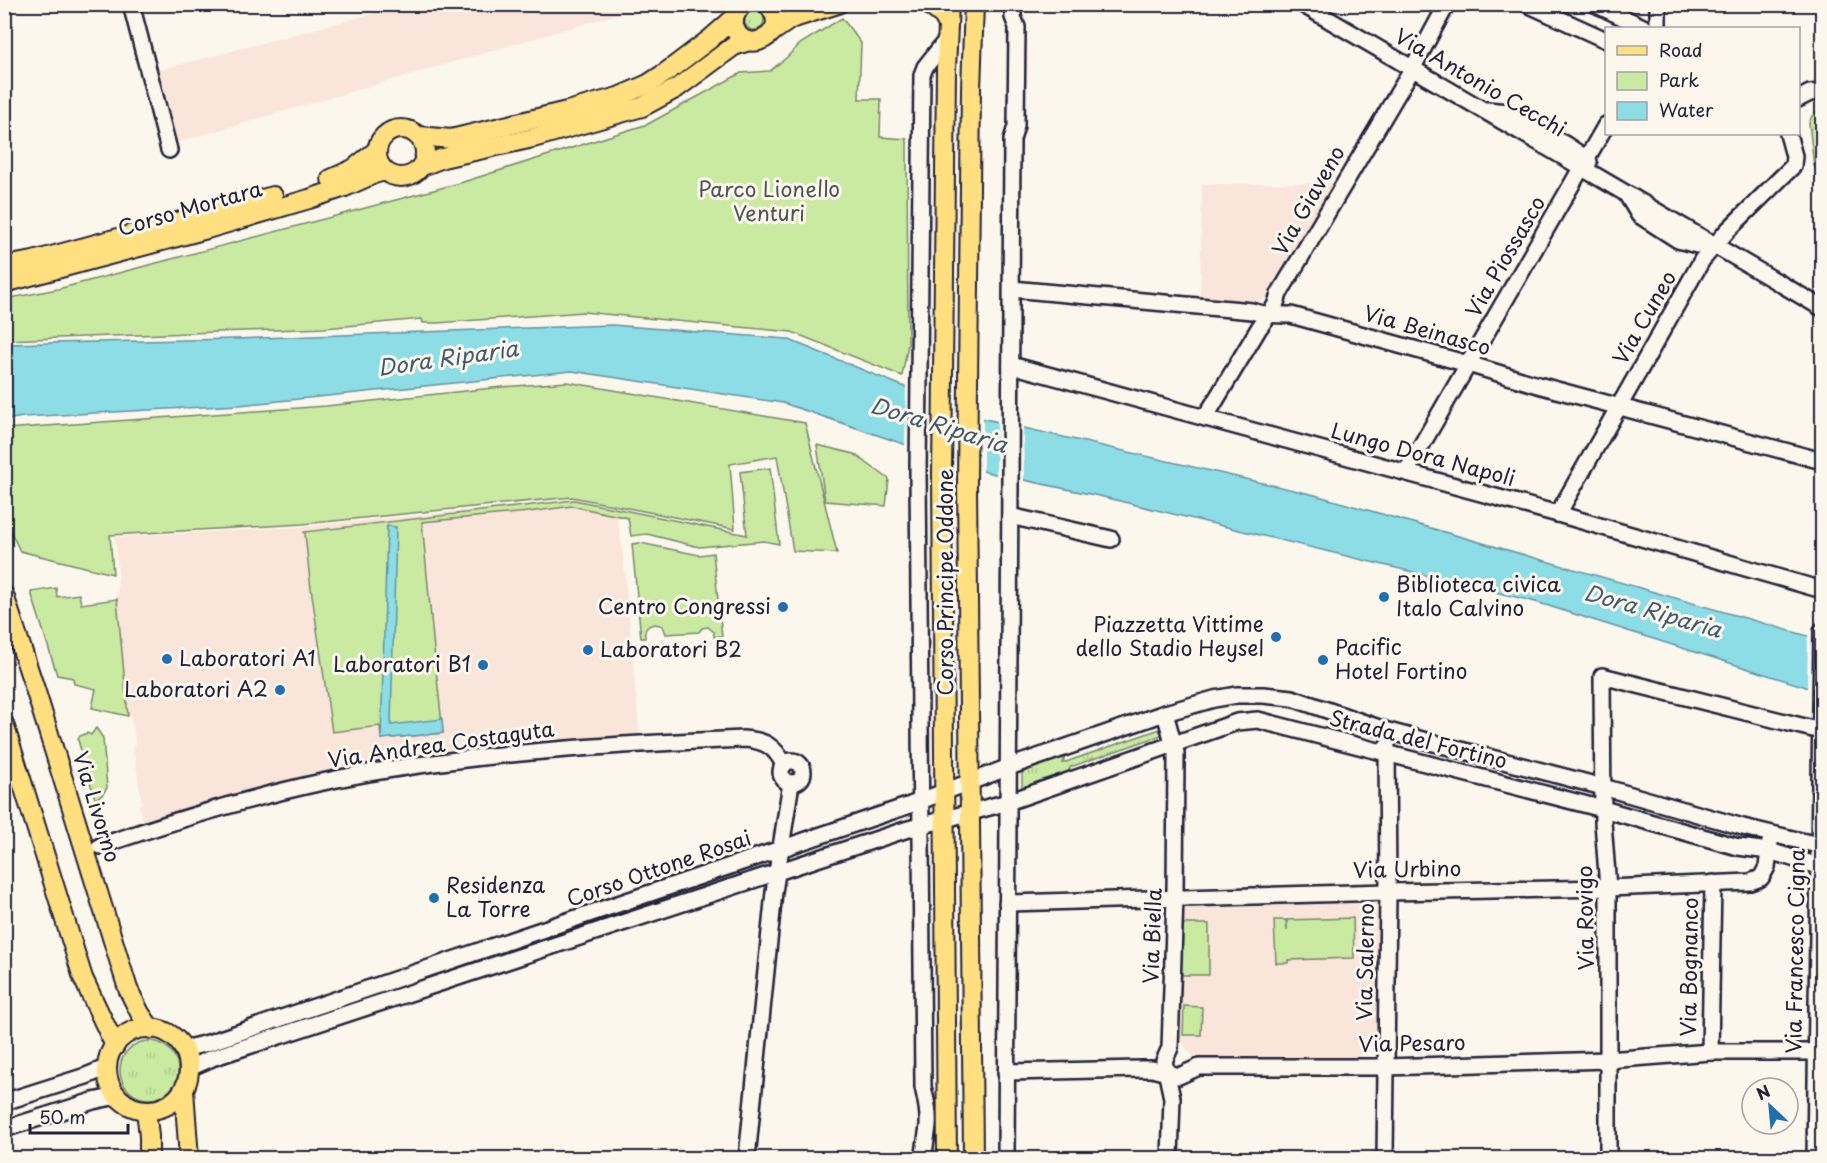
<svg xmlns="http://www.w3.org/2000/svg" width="1827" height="1163" viewBox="0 0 1827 1163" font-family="'Playpen Sans',sans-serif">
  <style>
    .built { fill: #fae5da }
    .grass { fill: url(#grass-tufts); stroke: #76866e; stroke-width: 1.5 }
    .green { fill: #cbeaa1; stroke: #76866e; stroke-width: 1.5 }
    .water { fill: #8ddde7; stroke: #6292a2; stroke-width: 1.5 }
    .pier { fill: #fbf7ec }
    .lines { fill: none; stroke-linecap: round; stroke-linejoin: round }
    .minor-casing { stroke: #22223b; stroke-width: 20 }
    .major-casing { stroke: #22223b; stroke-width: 22 }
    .minor { stroke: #fbf7ec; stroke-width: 15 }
    .major { stroke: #ffdf80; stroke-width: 18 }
    .poi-dot { fill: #1f6fb2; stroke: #fbf7ec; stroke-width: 2 }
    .labels { text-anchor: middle; stroke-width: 6; stroke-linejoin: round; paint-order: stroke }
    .street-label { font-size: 21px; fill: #22223b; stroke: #fbf7ec }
    .park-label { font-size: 21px; fill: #4c5454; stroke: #fbf7ec }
    .poi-label { font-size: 21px; fill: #22223b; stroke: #fbf7ec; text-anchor: start }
    .water-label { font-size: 22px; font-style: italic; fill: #425a6f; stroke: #fbf7ec }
  </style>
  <defs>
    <pattern id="grass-tufts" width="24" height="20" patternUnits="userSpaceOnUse" patternTransform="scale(1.5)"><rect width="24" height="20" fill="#cbeaa1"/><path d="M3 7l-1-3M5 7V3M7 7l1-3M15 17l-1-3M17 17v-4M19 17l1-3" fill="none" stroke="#aec88c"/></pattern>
  </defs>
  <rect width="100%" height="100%" fill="#fbf7ec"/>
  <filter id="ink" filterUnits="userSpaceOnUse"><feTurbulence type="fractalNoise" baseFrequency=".0167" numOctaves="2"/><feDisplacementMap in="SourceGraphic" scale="12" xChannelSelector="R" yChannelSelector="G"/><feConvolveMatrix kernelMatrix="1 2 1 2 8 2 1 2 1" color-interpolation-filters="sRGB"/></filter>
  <g filter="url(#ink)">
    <!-- built -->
    <g class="built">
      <polygon points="409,4 649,5 175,143 156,71"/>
      <polygon points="1333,183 1273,293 1256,304 1200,300 1202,184"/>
      <polygon points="574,500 616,510 623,554 640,737 537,744 384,761 333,771 145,825 139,805 142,803 133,747 136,746 131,715 128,716 117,599 118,573 115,537 300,527"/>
      <polygon points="1378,902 1380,1037 1358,1058 1195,1059 1178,1038 1181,907"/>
    </g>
    <!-- grass -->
    <g class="grass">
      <circle cx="754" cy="20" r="10"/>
      <polygon points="1819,110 1819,171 1814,166 1809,123 1812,116"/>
      <polygon points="1160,729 1162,735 1070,767 1067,778 1022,793 1022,768 1066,752 1063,763"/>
      <circle cx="149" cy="1070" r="29"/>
    </g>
    <!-- green -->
    <g class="green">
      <polygon points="842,18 861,43 859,99 881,99 880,137 907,139 908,344 902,376 792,332 583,312 437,323 423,323 422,319 324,328 5,340 5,299 58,289 460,183 648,124 741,73 770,71 786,58 800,44"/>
      <polygon points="567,382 805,423 837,553 793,551 777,456 730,464 735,529 572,497 303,524 110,535 113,574 20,551 5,520 5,429 326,406 502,387"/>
      <polygon points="817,445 854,454 889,479 886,506 825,501"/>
      <polygon points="770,468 779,544 764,541 699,547 647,534 631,536 628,518 572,506 529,512 422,522 435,660 443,733 381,739 380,726 332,732 310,581 305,534 304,532 574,500 747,535 740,472"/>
      <path d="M640,543L699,555L713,553L722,636L714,637V632L708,627L702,628L699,632L666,634L663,626C653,622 643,625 645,638H641L632,544Z"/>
      <polygon points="56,588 57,597 79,594 81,604 117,599 128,716 92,708 96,689 74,684 73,678 57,675 31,592"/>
      <polygon points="96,728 103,738 107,788 102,795 95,799 78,740 80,736 87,733 91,735"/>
      <polygon points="1353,918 1354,958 1288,960 1288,963 1276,963 1274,920 1286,920 1287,931 1287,920"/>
      <polygon points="1183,924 1209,924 1209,975 1181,975"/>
      <polygon points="1184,1006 1202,1007 1201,1035 1183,1035"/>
    </g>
    <!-- water -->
    <g class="water">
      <polygon points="612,325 787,339 981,418 1315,495 1822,640 1822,692 1536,602 1099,496 986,472 783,403 572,371 239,405 23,417 5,420 5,344 234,339"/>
      <polygon points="387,526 396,527 391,725 442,719 443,733 381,739"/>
    </g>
    <!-- pier -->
    <g class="pier">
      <polygon points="906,384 983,415 983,474 905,448"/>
      <polygon points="997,418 1023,425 1024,483 996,478"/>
      <polygon points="1808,633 1822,637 1822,695 1807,690"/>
    </g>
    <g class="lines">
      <!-- minor casing -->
      <g class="minor-casing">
        <g id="minor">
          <polyline points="131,4 169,150"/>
          <polyline points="1302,4 1822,308"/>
          <polyline points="1527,4 1606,40"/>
          <polyline points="1595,4 1645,28"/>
          <polyline points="1658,28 1658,4"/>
          <polyline points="1798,99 1810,93 1822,92"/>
          <polyline points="1487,110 1508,112 1566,145 1587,159 1589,162"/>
          <polyline points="1627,195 1639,215 1678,240 1697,245 1715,245"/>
          <path d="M1012,289L1252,311C1265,316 1277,314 1291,315L1468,364L1538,385L1822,461"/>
          <polyline points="1011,365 1558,514 1822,590"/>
          <polyline points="1205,418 1259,328 1275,306 1279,294 1411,71 1447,4"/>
          <polyline points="1406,472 1606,125"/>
          <polyline points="1558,514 1702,260 1728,230 1793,166 1794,156 1788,134"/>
          <polyline points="1010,516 1111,539"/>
          <polyline points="1165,713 1176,753 1175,897 1170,1048 1164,1061 1172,1098 1170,1158"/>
          <circle cx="792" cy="772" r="11"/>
          <path d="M100,846C190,815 291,785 386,770C504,751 624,744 743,739C764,740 775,746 784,765"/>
          <polyline points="1007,903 1388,892 1608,888 1750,882 1761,878 1767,867 1770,842"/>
          <polyline points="183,1049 208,1043 910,805 1009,767 1165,713 1214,699 1237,695 1263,695 1292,698 1388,731 1603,787 1743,827 1822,846"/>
          <polyline points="1710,1052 1713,883"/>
          <polyline points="189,1068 212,1058 905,830 1008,802 1237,722 1258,720 1603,809 1738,847 1769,851 1822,867"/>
          <polyline points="1006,1072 1140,1069 1152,1069 1179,1076 1199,1067 1386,1067 1608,1060 1710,1052 1822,1052"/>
          <polyline points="4,1102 86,1076 108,1067"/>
          <polyline points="4,1129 93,1101 117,1096"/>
          <polyline points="747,1158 774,892 791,783"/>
          <path d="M924,1158C924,1147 927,1137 928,1125C929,1112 926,1100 923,1087L918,472L922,75L925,67L948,38"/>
          <polyline points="1006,1158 1012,140 1016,126 1017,27 1013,17 1013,4"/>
          <polyline points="1385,1158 1388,892 1387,746"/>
          <polyline points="1608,1158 1608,888 1603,822 1602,676 1821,731"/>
          <polyline points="1815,1158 1822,631"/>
        </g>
      </g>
      <!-- major casing -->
      <g class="major-casing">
        <g id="major">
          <path d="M743,4C737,10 733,17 734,25C741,60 797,33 767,4"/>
          <polyline points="928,4 943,16 948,25"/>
          <polyline points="772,32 791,19 838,4"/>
          <circle cx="401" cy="153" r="24"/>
          <polyline points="419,136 451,139 567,111 618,97 648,84 665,73 710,39 734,18"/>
          <polyline points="422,166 443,158 533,138 642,107 677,88 734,46 749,41"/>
          <polyline points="331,179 353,169 377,150"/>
          <polyline points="4,266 33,261 273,196"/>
          <polyline points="4,283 207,229 309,199 345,187 374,174 385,171"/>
          <polyline points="4,595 36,692 128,989 140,1013 151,1029"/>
          <polyline points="4,724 83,978 115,1046"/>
          <circle cx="148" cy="1069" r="41"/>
          <polyline points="184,1090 189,1158"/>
          <polyline points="146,1110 149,1136 149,1158"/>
          <polyline points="947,1158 942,477 946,69 949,4"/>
          <polyline points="973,1158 967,483 971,89 974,4"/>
        </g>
      </g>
      <!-- minor -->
      <use href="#minor" class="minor"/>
      <!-- major -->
      <use href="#major" class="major"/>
    </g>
  </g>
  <!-- markers -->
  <g class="poi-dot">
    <circle cx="1384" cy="597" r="6"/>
    <circle cx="783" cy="607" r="6"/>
    <circle cx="1276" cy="637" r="6"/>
    <circle cx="588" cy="650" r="6"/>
    <circle cx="167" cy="659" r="6"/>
    <circle cx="1323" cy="660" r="6"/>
    <circle cx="483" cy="665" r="6"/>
    <circle cx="280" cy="690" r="6"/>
    <circle cx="434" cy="898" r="6"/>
  </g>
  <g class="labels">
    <!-- street labels -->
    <g class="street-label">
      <text transform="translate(1480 83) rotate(30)" y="7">Via Antonio Cecchi</text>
      <text transform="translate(1309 201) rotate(-60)" y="7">Via Giaveno</text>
      <text transform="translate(190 209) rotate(-16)" y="7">Corso Mortara</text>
      <text transform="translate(1506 257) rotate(-60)" y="7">Via Piossasco</text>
      <text transform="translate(1645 318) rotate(-60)" y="7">Via Cuneo</text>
      <text transform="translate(1427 331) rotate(16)" y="7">Via Beinasco</text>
      <text transform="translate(1423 455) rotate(15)" y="7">Lungo Dora Napoli</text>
      <text transform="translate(946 582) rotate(-90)" y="7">Corso Principe Oddone</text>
      <text transform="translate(1418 740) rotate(14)" y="7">Strada del Fortino</text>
      <text transform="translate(441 745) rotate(-8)" y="7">Via Andrea Costaguta</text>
      <text transform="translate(96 807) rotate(73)" y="7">Via Livorno</text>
      <text transform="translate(659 869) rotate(-19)" y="7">Corso Ottone Rosai</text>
      <text transform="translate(1407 870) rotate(-1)" y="7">Via Urbino</text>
      <text transform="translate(1586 918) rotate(-91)" y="7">Via Rovigo</text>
      <text transform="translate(1153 936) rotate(-88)" y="7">Via Biella</text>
      <text transform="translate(1796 951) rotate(-89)" y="7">Via Francesco Cigna</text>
      <text transform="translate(1366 962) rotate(-89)" y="7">Via Salerno</text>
      <text transform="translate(1690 967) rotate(-89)" y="7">Via Bognanco</text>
      <text transform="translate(1412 1044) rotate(-1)" y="7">Via Pesaro</text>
    </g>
    <!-- park labels -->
    <g class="park-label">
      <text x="769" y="197">Parco Lionello<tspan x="769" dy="24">Venturi</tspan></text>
    </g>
    <!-- poi labels -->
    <g class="poi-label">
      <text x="1396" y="592">Biblioteca civica<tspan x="1396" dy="24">Italo Calvino</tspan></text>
      <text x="771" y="614" text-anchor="end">Centro Congressi</text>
      <text x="1264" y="632" text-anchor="end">Piazzetta Vittime<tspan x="1264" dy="24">dello Stadio Heysel</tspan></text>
      <text x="1335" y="655">Pacific<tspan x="1335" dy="24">Hotel Fortino</tspan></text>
      <text x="600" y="657">Laboratori B2</text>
      <text x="179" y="666">Laboratori A1</text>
      <text x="471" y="672" text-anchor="end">Laboratori B1</text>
      <text x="268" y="697" text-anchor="end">Laboratori A2</text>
      <text x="446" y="893">Residenza<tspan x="446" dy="24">La Torre</tspan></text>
    </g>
    <!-- water labels -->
    <g class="water-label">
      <text transform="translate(448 358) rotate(-8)" y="8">Dora Riparia</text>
      <text transform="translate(939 425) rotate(17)" y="8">Dora Riparia</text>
      <text transform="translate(1653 611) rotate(16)" y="8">Dora Riparia</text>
    </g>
  </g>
  <!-- margin -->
  <rect width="1827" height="1163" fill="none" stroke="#fbf7ec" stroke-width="24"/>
  <rect x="12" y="12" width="1803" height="1139" fill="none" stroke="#22223b" stroke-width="2" filter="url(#ink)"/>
  <!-- legend -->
  <rect x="1605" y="27" width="195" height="108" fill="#fbf7ec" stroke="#a4a2a5" stroke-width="1.5"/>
  <rect x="1617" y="46" width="30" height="9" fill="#ffdf80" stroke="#a4a2a5" stroke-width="1.5"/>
  <text x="1659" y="57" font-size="18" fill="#22223b">Road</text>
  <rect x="1617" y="72" width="30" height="18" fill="#cbeaa1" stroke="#a4a2a5" stroke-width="1.5"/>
  <text x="1659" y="87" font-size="18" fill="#22223b">Park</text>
  <rect x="1617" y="102" width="30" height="18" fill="#8ddde7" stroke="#a4a2a5" stroke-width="1.5"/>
  <text x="1659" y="117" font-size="18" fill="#22223b">Water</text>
  <!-- north arrow -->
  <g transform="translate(1770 1106) rotate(334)"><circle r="28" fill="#fbf7ec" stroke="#a4a2a5" stroke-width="1.5"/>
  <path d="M0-4.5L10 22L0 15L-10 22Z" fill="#1f6fb2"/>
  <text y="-9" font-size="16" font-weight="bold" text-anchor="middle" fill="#22223b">N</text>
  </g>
  <!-- scale -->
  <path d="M30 1124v9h98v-9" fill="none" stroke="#22223b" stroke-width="3"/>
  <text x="39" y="1124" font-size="18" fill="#22223b" stroke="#fbf7ec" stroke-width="4.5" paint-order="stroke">50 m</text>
</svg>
